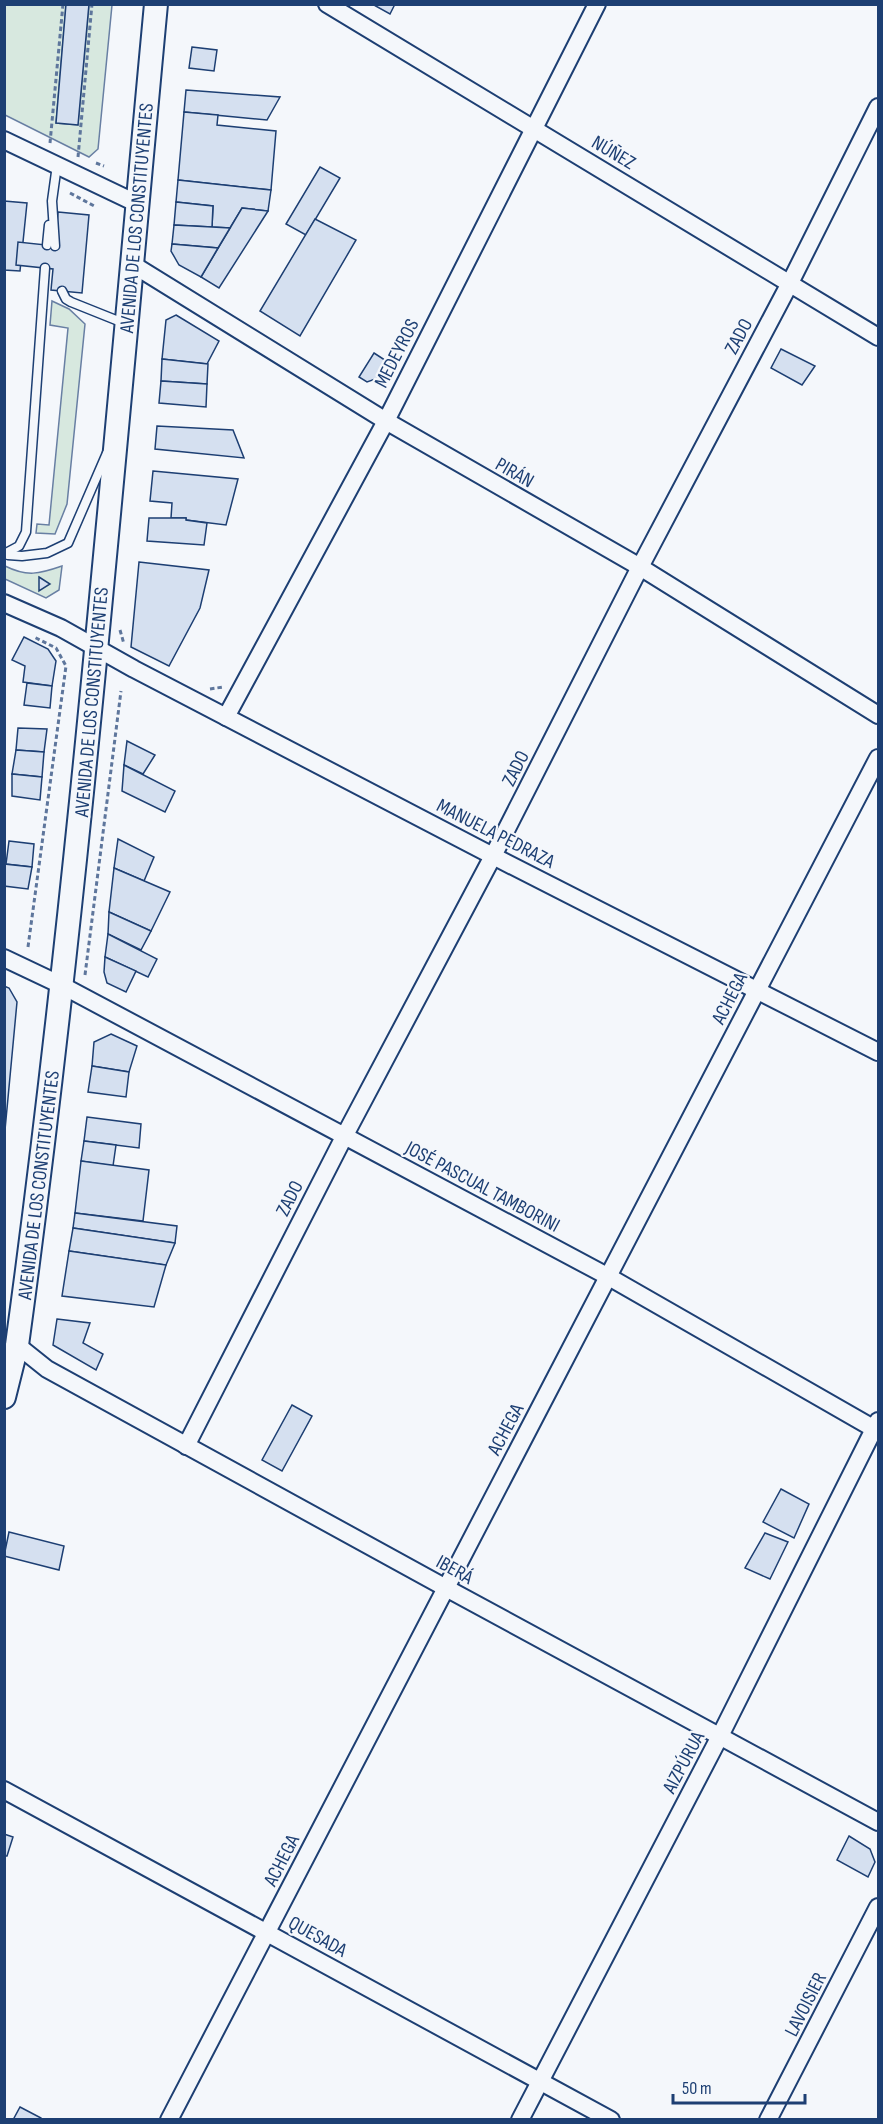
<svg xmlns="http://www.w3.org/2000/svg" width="883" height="2124" viewBox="0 0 883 2124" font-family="'Sofia Sans Condensed',sans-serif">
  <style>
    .green { fill: #d7e8df; stroke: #687fa3; stroke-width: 1.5 }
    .building { fill: #d5e0f0; stroke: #1d3f73; stroke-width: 1.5 }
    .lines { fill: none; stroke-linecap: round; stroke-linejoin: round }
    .service-casing { stroke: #1d3f73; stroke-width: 11 }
    .minor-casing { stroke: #1d3f73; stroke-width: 20 }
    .secondary-casing { stroke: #1d3f73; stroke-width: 26 }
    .path { stroke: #5e769c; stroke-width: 3; stroke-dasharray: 4.5 3; stroke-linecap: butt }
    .service { stroke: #f4f7fb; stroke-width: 8 }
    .minor { stroke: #f4f7fb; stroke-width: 16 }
    .secondary { stroke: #f4f7fb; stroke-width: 22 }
    .labels { text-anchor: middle; stroke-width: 4.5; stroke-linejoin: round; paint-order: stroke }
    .street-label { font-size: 20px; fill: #1d3f73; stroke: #f4f7fb }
  </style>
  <rect width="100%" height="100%" fill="#f4f7fb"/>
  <!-- green -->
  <g class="green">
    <polygon points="4,5 66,5 56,123 78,125 89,5 112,5 98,149 89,157 5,115"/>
    <polygon points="52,301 69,309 85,324 67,504 55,534 36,533 37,524 49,525 68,328 50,325"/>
    <path d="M5,566C27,577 39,574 62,566L59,590L46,598L5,579Z"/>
  </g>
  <!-- building -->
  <g class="building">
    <polygon points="66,4 89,4 78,125 56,123"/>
    <polygon points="372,4 395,4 390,14"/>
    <polygon points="192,47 217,50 214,71 189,68"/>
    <polygon points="186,90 280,97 267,120 184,112"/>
    <polygon points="184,112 218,115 217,125 276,131 271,190 178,180"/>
    <polygon points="320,167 340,178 306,235 286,224"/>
    <polygon points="178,180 271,190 268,211 242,208 230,228 212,227 213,206 176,202"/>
    <polygon points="4,201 27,203 20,271 4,270"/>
    <polygon points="176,202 213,206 212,227 174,225"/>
    <polygon points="242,208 268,211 219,288 201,277"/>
    <polygon points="58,212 89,215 82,293 51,290 53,269 16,265 18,242 55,246"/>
    <polygon points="315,219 356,240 300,336 260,311"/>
    <polygon points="174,225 212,227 230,228 218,248 172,244"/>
    <polygon points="172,244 218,248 201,277 179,265 171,251"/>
    <polygon points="176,315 219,341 207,364 162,359 166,320"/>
    <polygon points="781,349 815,366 802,385 771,368"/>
    <polygon points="374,353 391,364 384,376 367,382 359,377"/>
    <polygon points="162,359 208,364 207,384 161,381"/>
    <polygon points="161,381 207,384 206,407 159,403"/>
    <polygon points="157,426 233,430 244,458 155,449"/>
    <polygon points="153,471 238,479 226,525 186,520 186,518 171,518 172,503 150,501"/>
    <polygon points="149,518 186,518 186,520 207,523 204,545 147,541"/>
    <polygon points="139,562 209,570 200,608 169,666 131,647"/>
    <polygon points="39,577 50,584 39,591"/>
    <polygon points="24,637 48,649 56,661 52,686 23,682 25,666 12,660"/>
    <polygon points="27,683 52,686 50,708 24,705"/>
    <polygon points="18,728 47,729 44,752 16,750"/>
    <polygon points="127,741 155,755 143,774 124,765"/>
    <polygon points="16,750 44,752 42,777 12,774"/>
    <polygon points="124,765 175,791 165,812 122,791"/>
    <polygon points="12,774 42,777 40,800 12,796"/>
    <polygon points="118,839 154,857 144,881 114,868"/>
    <polygon points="9,841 34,844 32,867 6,864"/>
    <polygon points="4,864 32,867 28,889 4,886"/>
    <polygon points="114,868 170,892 151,931 109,912"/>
    <polygon points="109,912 151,931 141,950 108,934"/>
    <polygon points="108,934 157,959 148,977 105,957"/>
    <polygon points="105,957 136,971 126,992 107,983 104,972"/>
    <polygon points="4,986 9,988 17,1002 5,1130"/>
    <polygon points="111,1034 137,1046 129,1072 92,1066 94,1042"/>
    <polygon points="92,1066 129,1072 126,1097 88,1092"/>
    <polygon points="87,1117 141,1124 139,1148 84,1141"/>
    <polygon points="84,1141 116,1145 113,1166 81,1161"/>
    <polygon points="81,1161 149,1170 143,1221 75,1213"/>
    <polygon points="75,1213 177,1226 175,1243 73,1228"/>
    <polygon points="73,1228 175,1243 166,1265 69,1251"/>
    <polygon points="69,1251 166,1265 154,1307 62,1296"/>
    <polygon points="57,1319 90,1323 83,1343 103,1354 96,1370 53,1345"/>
    <polygon points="292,1405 312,1416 282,1471 262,1460"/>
    <polygon points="781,1489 809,1504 794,1538 763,1522"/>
    <polygon points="9,1532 64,1546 59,1570 4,1556"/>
    <polygon points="765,1533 788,1542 770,1579 745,1568"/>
    <polygon points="4,1834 13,1837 7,1856 4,1856"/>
    <polygon points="849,1836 870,1849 875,1862 868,1877 837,1860"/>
    <polygon points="20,2107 41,2118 41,2120 13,2120"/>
  </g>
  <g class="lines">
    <!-- service casing -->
    <g class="service-casing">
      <g id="service">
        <polyline points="47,245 49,225"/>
        <polyline points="55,246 52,201 57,165"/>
        <polyline points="62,291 66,299 71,302 126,324"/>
        <polyline points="4,554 19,546 26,532 45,268"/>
        <polyline points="8,555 22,556 47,553 68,543 107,453"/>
      </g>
    </g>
    <!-- minor casing -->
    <g class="minor-casing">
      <g id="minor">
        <polyline points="327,4 878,337"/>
        <polyline points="4,140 138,204"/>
        <polyline points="132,264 386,421 640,567 878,715"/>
        <polyline points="4,603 61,628 134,669 493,856 878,1052"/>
        <polyline points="226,717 386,421 597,4"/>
        <polyline points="4,958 63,986 609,1277 878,1431"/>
        <polyline points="17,1345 47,1369 446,1588 878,1822"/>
        <polyline points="186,1446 345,1135 493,856 640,567 790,283 878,107"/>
        <polyline points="4,1790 611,2120"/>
        <polyline points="169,2120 878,758"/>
        <polyline points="520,2120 720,1736 878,1421"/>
        <polyline points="768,2120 878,1907"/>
      </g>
    </g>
    <!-- secondary casing -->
    <g class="secondary-casing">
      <path id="secondary" d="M4,1397L17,1345C78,900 114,452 156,4"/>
    </g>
    <!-- path -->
    <g class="path">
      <polyline points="50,143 63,4"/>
      <polyline points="78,157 92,4"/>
      <polyline points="96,163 104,166"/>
      <polyline points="70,193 96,207"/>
      <polyline points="120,630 124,644"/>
      <polyline points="210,689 223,687"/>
      <polyline points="28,947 66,666 56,648 34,637"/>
      <polyline points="85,975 121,691"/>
    </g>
    <!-- service -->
    <use href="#service" class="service"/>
    <!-- minor -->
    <use href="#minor" class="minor"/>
    <!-- secondary -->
    <use href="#secondary" class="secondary"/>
  </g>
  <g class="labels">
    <!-- street labels -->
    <g class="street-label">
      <text transform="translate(614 152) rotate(31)" y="7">NÚÑEZ</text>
      <text transform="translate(136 218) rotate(-85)" y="7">AVENIDA DE LOS CONSTITUYENTES</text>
      <text transform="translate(738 336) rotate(-62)" y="7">ZADO</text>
      <text transform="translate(396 353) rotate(-63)" y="7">MEDEYROS</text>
      <text transform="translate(515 472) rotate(30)" y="7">PIRÁN</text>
      <text transform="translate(91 702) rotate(-85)" y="7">AVENIDA DE LOS CONSTITUYENTES</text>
      <text transform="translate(515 768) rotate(-63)" y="7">ZADO</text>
      <text transform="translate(496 833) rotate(27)" y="7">MANUELA PEDRAZA</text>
      <text transform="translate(729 998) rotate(-63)" y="7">ACHEGA</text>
      <text transform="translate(38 1185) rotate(-83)" y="7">AVENIDA DE LOS CONSTITUYENTES</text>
      <text transform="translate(483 1186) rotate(28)" y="7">JOSÉ PASCUAL TAMBORINI</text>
      <text transform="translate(289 1198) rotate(-63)" y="7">ZADO</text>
      <text transform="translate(505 1429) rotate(-62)" y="7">ACHEGA</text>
      <text transform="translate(455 1569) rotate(29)" y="7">IBERÁ</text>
      <text transform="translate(683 1762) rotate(-62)" y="7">AIZPÚRUA</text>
      <text transform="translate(281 1860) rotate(-63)" y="7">ACHEGA</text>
      <text transform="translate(318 1936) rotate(29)" y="7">QUESADA</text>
      <text transform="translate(805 2004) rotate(-63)" y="7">LAVOISIER</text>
    </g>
  </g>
  <!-- border -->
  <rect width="883" height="2124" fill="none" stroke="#1d3f73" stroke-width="12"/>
  <!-- scale -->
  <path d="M673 2094v9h132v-9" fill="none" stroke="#1d3f73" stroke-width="3"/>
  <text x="682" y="2094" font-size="18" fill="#1d3f73" stroke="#f4f7fb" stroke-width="4.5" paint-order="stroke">50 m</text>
</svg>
